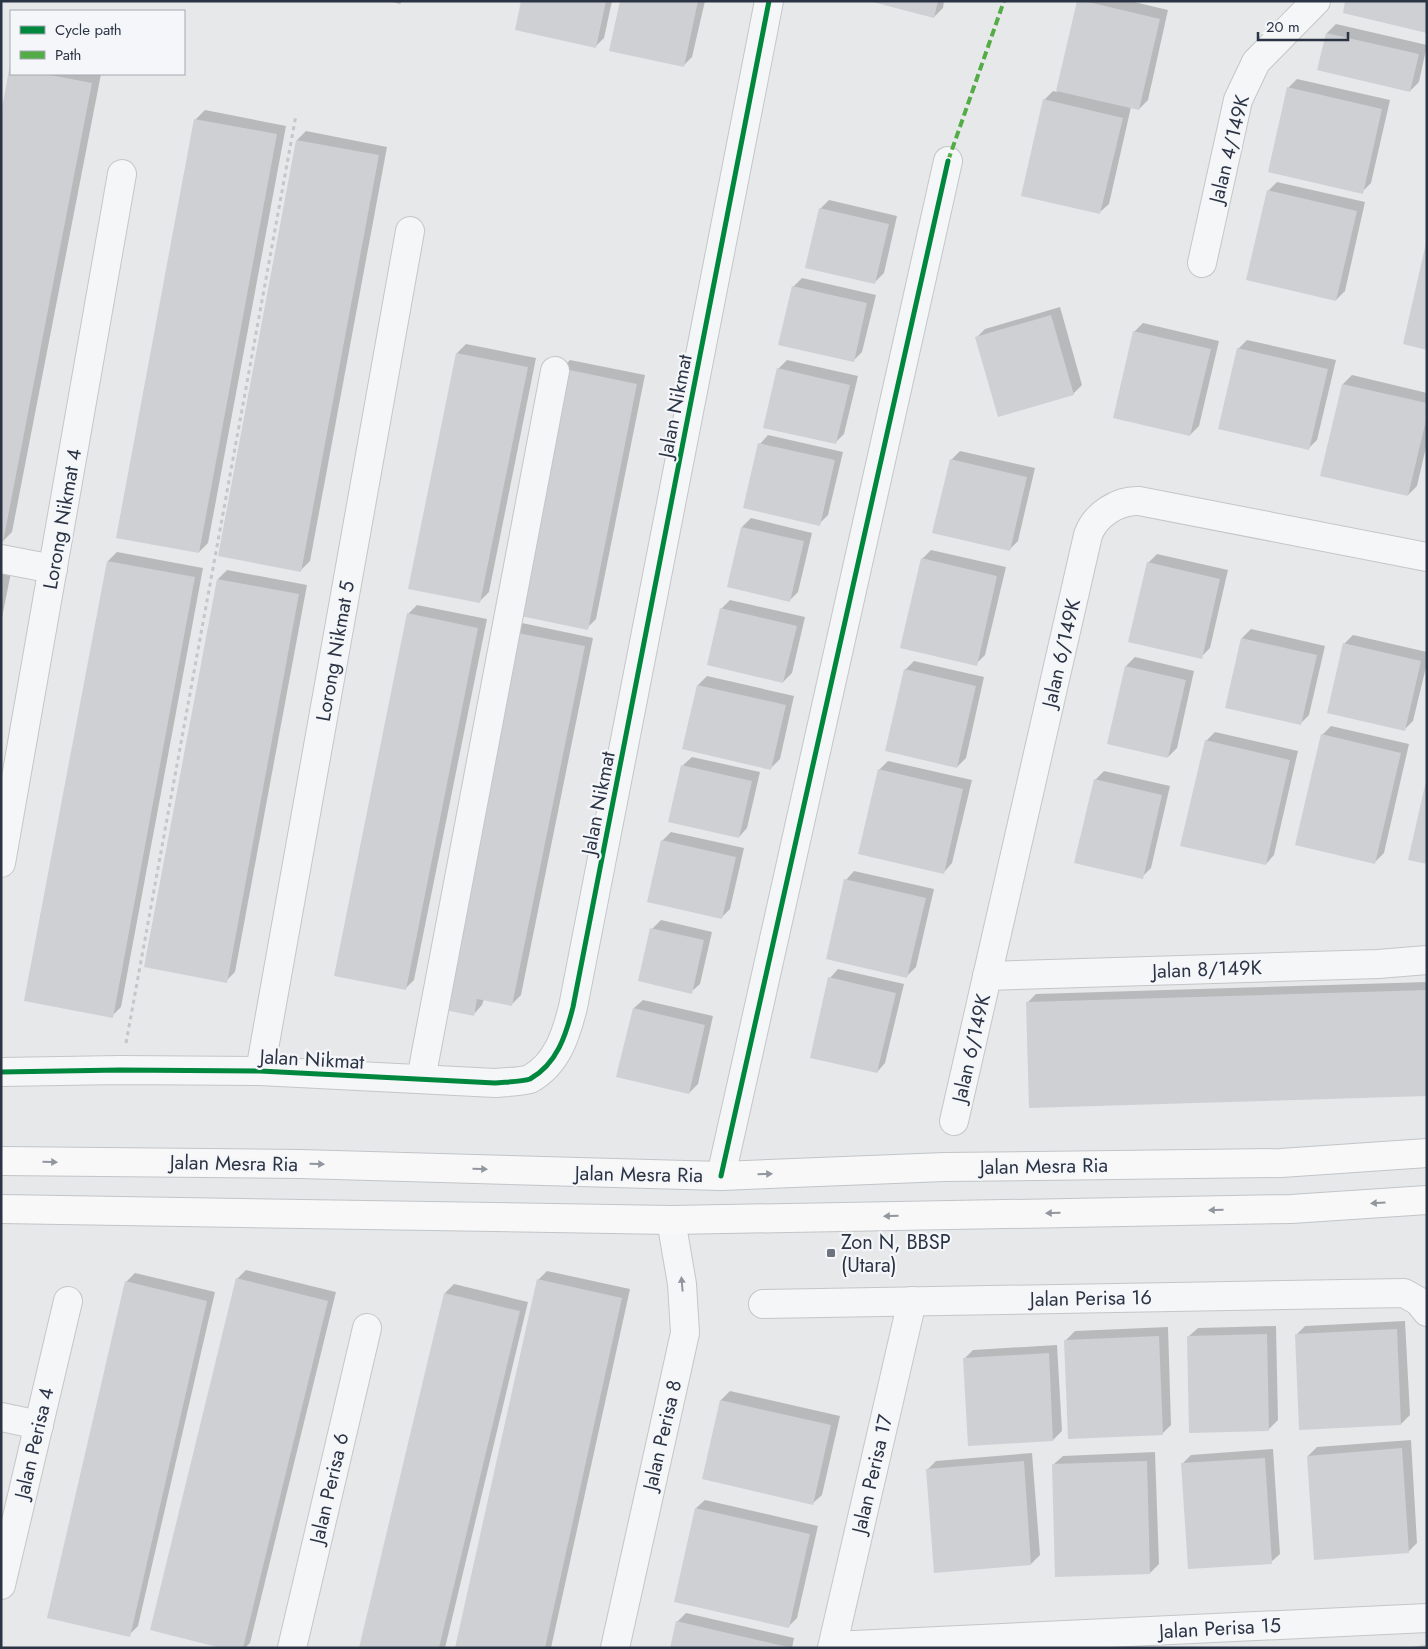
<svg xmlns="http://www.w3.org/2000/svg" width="1428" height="1649" viewBox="0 0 1428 1649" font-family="Jost,sans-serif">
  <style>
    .shadow { fill: #0003 }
    .building { fill: #ced0d3 }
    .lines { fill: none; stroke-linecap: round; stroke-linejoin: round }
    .minor-casing { stroke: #c4c6c8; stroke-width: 30 }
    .major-casing { stroke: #c2c5c8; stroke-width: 30 }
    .path { stroke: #c5c6ca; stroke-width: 3; stroke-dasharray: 4 4; stroke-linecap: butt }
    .minor { stroke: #f5f6f7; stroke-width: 28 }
    .major { stroke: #f8f8f8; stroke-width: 28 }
    .quiet { stroke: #54ac47; stroke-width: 4; stroke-dasharray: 8 4; stroke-linecap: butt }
    .cycleway-casing { stroke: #f4f6f9; stroke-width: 8 }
    .cycleway { stroke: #00873e; stroke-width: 5 }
    .oneway { fill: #92969e }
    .oneway2 { fill: #90959e }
    .poi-dot { fill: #6c737f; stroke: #f4f6f9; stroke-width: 2 }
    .labels { text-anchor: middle; stroke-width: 4.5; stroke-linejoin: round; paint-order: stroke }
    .street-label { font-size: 20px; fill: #2b3445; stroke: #f4f6f9 }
    .poi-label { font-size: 20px; fill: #2b3445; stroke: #f4f6f9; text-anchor: start }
  </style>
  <rect width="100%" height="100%" fill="#e6e8ea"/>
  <!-- shadow -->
  <g class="shadow">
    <polygon points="389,1 402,1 400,4"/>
    <polygon points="522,1 612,1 604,38 595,47"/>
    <polygon points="621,1 705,1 692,57 683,66"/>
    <polygon points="872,1 944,1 943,8 934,17"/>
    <polygon points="1078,1 1130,1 1168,10 1148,100 1139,109 1131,107 1109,204 1100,212 1044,100 1053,91 1057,92"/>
    <polygon points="1336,24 1427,45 1419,82 1410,91 1319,70 1327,33"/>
    <polygon points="11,68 11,74 101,74 12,532 3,541 1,118"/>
    <polygon points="1297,79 1390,100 1371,183 1362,192 1288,88"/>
    <polygon points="205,110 286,126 208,543 199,552 196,119"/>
    <polygon points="306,131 387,147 310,561 301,570 297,140"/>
    <polygon points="1277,182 1365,202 1345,291 1336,300 1268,191"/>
    <polygon points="829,200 897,216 884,273 875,282 820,209"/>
    <polygon points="802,278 876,295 862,352 853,361 793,287"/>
    <polygon points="1060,307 1082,385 1073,394 976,338 985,329"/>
    <polygon points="1143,323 1219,341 1199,426 1190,435 1134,332"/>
    <polygon points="1247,340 1336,360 1317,440 1308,449 1238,349"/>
    <polygon points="466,344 536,358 489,592 480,601 410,588 457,353"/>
    <polygon points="570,360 645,375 596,619 587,628 561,369"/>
    <polygon points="787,360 858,376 844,434 835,443 778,369"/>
    <polygon points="1352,375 1427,393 1427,443 1417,486 1408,495 1343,384"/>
    <polygon points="768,435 843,452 828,515 819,524 760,444"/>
    <polygon points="960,451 1035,468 1018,541 1009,550 951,460"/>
    <polygon points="751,518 812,533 798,592 789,601 742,527"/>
    <polygon points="931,550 1006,567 985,655 976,664 922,559"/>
    <polygon points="117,552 203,568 121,1007 112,1016 26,1000 108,561"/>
    <polygon points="1157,554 1228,570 1210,648 1201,657 1148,563"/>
    <polygon points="1,555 14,558 1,622"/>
    <polygon points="227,570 307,585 235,972 226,981 218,579"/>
    <polygon points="730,600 805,617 792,673 783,682 721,609"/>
    <polygon points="417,605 487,619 414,980 405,989 408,614"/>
    <polygon points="522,623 593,638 521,995 512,1004 484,999 482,1005 474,1014 513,632"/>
    <polygon points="1251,629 1325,646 1309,715 1300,724 1242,638"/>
    <polygon points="1353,635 1427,652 1427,663 1413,721 1404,730 1344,644"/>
    <polygon points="1135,657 1194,671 1177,748 1168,757 1126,666"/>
    <polygon points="914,661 984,677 966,758 957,767 905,670"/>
    <polygon points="707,676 794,696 780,759 771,768 684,748 698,685"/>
    <polygon points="1331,726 1409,744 1384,853 1375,862 1322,735"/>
    <polygon points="1215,732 1298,751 1274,855 1266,864 1206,741"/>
    <polygon points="692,757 760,772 747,828 739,837 683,765"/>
    <polygon points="888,761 972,780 952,863 944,872 879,770"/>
    <polygon points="1104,771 1170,786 1151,868 1142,877 1095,780"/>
    <polygon points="671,832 744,848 730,909 721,918 662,841"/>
    <polygon points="854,871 934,889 916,967 907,976 846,880"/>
    <polygon points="661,920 712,932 700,984 691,992 652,929"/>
    <polygon points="838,969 904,984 885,1063 877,1072 830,978"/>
    <polygon points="1427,982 1427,1095 1027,1003 1036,994"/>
    <polygon points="643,1000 713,1016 698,1084 689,1093 634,1008"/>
    <polygon points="246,1270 336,1292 250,1643 245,1648 226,1648 237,1279"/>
    <polygon points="547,1271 630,1289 551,1648 457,1648 538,1280"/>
    <polygon points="135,1273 215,1292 138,1626 129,1635 126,1282"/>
    <polygon points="454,1284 528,1302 445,1648 361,1648 445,1293"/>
    <polygon points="1405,1321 1410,1415 1401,1424 1296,1335 1305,1326"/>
    <polygon points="1276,1326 1278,1420 1269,1429 1189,1336 1198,1328"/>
    <polygon points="1168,1327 1171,1425 1162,1434 1066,1340 1075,1331"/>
    <polygon points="1057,1345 1062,1431 1053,1440 964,1359 973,1350"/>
    <polygon points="730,1391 840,1416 822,1495 813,1503 703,1478 721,1400"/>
    <polygon points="1411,1440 1417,1543 1408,1552 1308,1456 1317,1447"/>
    <polygon points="1273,1449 1280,1554 1271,1562 1182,1464 1191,1455"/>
    <polygon points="1155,1452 1159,1564 1150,1573 1054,1464 1063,1456"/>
    <polygon points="1032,1453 1040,1555 1031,1564 927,1470 936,1461"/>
    <polygon points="705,1500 818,1526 797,1618 788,1627 696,1508"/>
    <polygon points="686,1613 794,1638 792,1648 671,1648 677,1622"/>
    <polygon points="1427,1645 1427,1648 1403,1648"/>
  </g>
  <!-- building -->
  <g class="building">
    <polygon points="521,1 606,1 596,48 515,30"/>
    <polygon points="620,1 698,1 684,67 609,51"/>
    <polygon points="869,1 938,1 934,18"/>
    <polygon points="1077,1 1084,1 1160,19 1139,110 1056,91"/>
    <polygon points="1345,1 1427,1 1427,33 1343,13"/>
    <polygon points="1326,33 1419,54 1410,92 1317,70"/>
    <polygon points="10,65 11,74 45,74 92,83 3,542 1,542 1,113"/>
    <polygon points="1287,87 1382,109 1363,194 1268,172"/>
    <polygon points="1043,99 1123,118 1100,214 1021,196"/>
    <polygon points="194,119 277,134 199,553 116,538"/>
    <polygon points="296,140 379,155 301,572 218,556"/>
    <polygon points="1267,190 1357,211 1336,301 1246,280"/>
    <polygon points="819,208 889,224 875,284 805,268"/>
    <polygon points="1426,243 1427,243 1427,350 1403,344"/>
    <polygon points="792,286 867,303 854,362 778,345"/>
    <polygon points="1051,315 1074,395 998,417 975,337"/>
    <polygon points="1133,331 1211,349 1190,436 1113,418"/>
    <polygon points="1237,348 1328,369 1309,450 1218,429"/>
    <polygon points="456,353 528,367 480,603 408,589"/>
    <polygon points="560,368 637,384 588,630 511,614"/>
    <polygon points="777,368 850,385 836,444 763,428"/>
    <polygon points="1342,384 1427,403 1427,416 1408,496 1320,476"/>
    <polygon points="758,443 835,460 820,526 743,508"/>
    <polygon points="950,459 1027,477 1010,551 932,533"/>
    <polygon points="741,527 804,541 790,602 727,587"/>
    <polygon points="921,558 997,576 977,666 900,648"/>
    <polygon points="107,561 195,577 113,1018 24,1001"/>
    <polygon points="1147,562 1220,579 1202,659 1128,642"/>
    <polygon points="217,579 299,594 227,983 144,967"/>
    <polygon points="720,608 797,626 783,683 707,665"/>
    <polygon points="407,613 478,628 406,990 334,976"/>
    <polygon points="512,632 585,646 512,1006 477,999 474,1016 436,1008"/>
    <polygon points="1241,638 1317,655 1301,725 1225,708"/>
    <polygon points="1343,643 1421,661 1405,731 1327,713"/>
    <polygon points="1125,666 1186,680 1168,758 1107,744"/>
    <polygon points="904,669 976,686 957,768 885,751"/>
    <polygon points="697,685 786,705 771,770 682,749"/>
    <polygon points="1321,734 1401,753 1375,864 1295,845"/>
    <polygon points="1205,740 1290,760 1266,865 1180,846"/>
    <polygon points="681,765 752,781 739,838 668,822"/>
    <polygon points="878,769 963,789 944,874 858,854"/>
    <polygon points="1094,779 1162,795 1143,879 1074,863"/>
    <polygon points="1426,781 1427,781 1427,864 1408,860"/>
    <polygon points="661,840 736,857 722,919 647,902"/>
    <polygon points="844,879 926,898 907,978 826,959"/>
    <polygon points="650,928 704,940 692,994 638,981"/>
    <polygon points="828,977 896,993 877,1073 810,1058"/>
    <polygon points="1427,990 1427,1096 1029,1108 1026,1002"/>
    <polygon points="633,1008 705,1025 689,1094 616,1077"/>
    <polygon points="236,1278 328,1301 243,1648 221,1648 150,1630"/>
    <polygon points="537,1279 622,1298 545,1648 455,1648"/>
    <polygon points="125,1281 207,1301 130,1637 47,1618"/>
    <polygon points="444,1293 520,1311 439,1648 359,1648"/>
    <polygon points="1397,1329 1401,1425 1299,1430 1295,1334"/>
    <polygon points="1267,1334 1269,1431 1189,1433 1187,1336"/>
    <polygon points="1159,1336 1163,1435 1068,1439 1064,1340"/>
    <polygon points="1049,1353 1053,1441 968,1446 963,1358"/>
    <polygon points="720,1400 831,1425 813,1505 702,1479"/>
    <polygon points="1402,1448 1409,1553 1314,1560 1307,1456"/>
    <polygon points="1265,1458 1272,1564 1188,1569 1181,1463"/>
    <polygon points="1024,1461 1031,1565 934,1573 926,1469"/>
    <polygon points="1147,1461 1150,1574 1055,1577 1052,1464"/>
    <polygon points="695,1508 810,1534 789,1628 674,1602"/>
    <polygon points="676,1621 788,1647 788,1648 670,1648"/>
  </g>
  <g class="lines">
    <!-- minor casing -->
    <g class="minor-casing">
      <g id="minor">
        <polyline points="1202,263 1238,100 1256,62 1316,1"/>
        <polyline points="1,559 53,569"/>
        <polyline points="1,863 122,174"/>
        <polyline points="987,976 1378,964 1427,960"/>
        <polyline points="260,1071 410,231"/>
        <path d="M1,1072L120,1070L260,1071L495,1083C503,1082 522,1082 530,1079C557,1064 566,1035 573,1007L769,1"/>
        <polyline points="421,1079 555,371"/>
        <path d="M954,1121L1088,535C1095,515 1118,500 1139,501L1427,557"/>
        <polyline points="721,1176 948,161"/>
        <polyline points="763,1304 1404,1293 1418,1301 1427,1312"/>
        <polyline points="1,1417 39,1425"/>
        <polyline points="1,1585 68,1301"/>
        <polyline points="833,1646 1427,1618"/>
        <polyline points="292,1648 367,1328"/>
        <polyline points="615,1648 685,1333 682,1284 671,1220"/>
        <polyline points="832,1648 912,1301"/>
      </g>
    </g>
    <!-- major casing -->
    <g class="major-casing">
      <g id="major">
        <polyline points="1,1161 300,1164 721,1176 945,1167 1281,1163 1427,1153"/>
        <polyline points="1,1209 671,1220 1291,1209 1427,1200"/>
      </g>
    </g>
    <!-- path -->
    <polyline class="path" points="126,1043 296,115"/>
    <!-- minor -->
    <use href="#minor" class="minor"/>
    <!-- major -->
    <use href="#major" class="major"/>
    <!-- quiet -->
    <polyline class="quiet" points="948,161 1004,1"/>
    <!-- cycleway casing -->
    <g class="cycleway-casing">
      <g id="cycleway">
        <path d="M1,1072L120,1070L260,1071L495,1083C503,1082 522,1082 530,1079C557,1064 566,1035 573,1007L769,1"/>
        <polyline points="721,1176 948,161"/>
      </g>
    </g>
    <!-- cycleway -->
    <use href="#cycleway" class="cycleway"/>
  </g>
  <!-- one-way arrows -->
  <defs><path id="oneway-solid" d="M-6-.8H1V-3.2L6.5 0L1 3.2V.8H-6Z" transform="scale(1.25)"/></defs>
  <g class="oneway">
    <use href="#oneway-solid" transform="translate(50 1162) rotate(1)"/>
    <use href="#oneway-solid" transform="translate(317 1164) rotate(2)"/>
    <use href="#oneway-solid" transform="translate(480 1169) rotate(2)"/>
    <use href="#oneway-solid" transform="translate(765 1174) rotate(-2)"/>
    <use href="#oneway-solid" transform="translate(1378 1203) rotate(176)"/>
    <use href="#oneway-solid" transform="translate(1216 1210) rotate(179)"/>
    <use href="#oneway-solid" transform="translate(1053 1213) rotate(179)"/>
    <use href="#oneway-solid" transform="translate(891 1216) rotate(179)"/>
  </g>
  <use class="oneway2" href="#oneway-solid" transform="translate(682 1284) rotate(-95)"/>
  <!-- markers -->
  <rect class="poi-dot" x="826" y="1248" width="10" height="10" rx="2.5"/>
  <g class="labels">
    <!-- street labels -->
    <g class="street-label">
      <text transform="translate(1229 149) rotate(-76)" y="7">Jalan 4/149K</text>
      <text transform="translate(675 406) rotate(-79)" y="7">Jalan Nikmat</text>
      <text transform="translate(62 519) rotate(-80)" y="7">Lorong Nikmat 4</text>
      <text transform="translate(335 651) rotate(-80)" y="7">Lorong Nikmat 5</text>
      <text transform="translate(1061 653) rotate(-77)" y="7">Jalan 6/149K</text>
      <text transform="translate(598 803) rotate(-79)" y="7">Jalan Nikmat</text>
      <text transform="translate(1207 969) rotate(-2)" y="7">Jalan 8/149K</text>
      <text transform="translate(971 1048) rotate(-77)" y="7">Jalan 6/149K</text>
      <text transform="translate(312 1059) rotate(3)" y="7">Jalan Nikmat</text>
      <text transform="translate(234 1163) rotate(1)" y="7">Jalan Mesra Ria</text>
      <text transform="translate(1044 1166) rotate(-1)" y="7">Jalan Mesra Ria</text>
      <text transform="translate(639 1174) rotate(1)" y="7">Jalan Mesra Ria</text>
      <text transform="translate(1091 1298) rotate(-1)" y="7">Jalan Perisa 16</text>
      <text transform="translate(662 1435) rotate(-77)" y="7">Jalan Perisa 8</text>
      <text transform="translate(34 1443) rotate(-77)" y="7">Jalan Perisa 4</text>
      <text transform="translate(872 1474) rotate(-77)" y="7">Jalan Perisa 17</text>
      <text transform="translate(329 1488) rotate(-77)" y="7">Jalan Perisa 6</text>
      <text transform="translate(1220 1628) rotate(-3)" y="7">Jalan Perisa 15</text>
    </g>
    <!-- poi labels -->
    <g class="poi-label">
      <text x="841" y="1249">Zon N, BBSP<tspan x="841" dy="23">(Utara)</tspan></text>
    </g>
  </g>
  <!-- border -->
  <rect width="1428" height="1649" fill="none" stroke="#2b3445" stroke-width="5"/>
  <!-- legend -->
  <rect x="10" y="10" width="175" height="65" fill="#f4f6f9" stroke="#a4a8b1"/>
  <rect x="20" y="26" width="25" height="8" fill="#00873e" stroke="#a4a8b1"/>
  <text x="55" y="35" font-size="15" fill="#2b3445">Cycle path</text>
  <rect x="20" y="51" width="25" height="8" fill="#54ac47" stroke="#a4a8b1"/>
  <text x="55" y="60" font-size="15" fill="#2b3445">Path</text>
  <!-- scale -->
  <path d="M1258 32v8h90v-8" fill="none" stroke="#2b3445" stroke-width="2.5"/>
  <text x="1266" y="32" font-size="15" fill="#2b3445" stroke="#f4f6f9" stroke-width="4" paint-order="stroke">20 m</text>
</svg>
